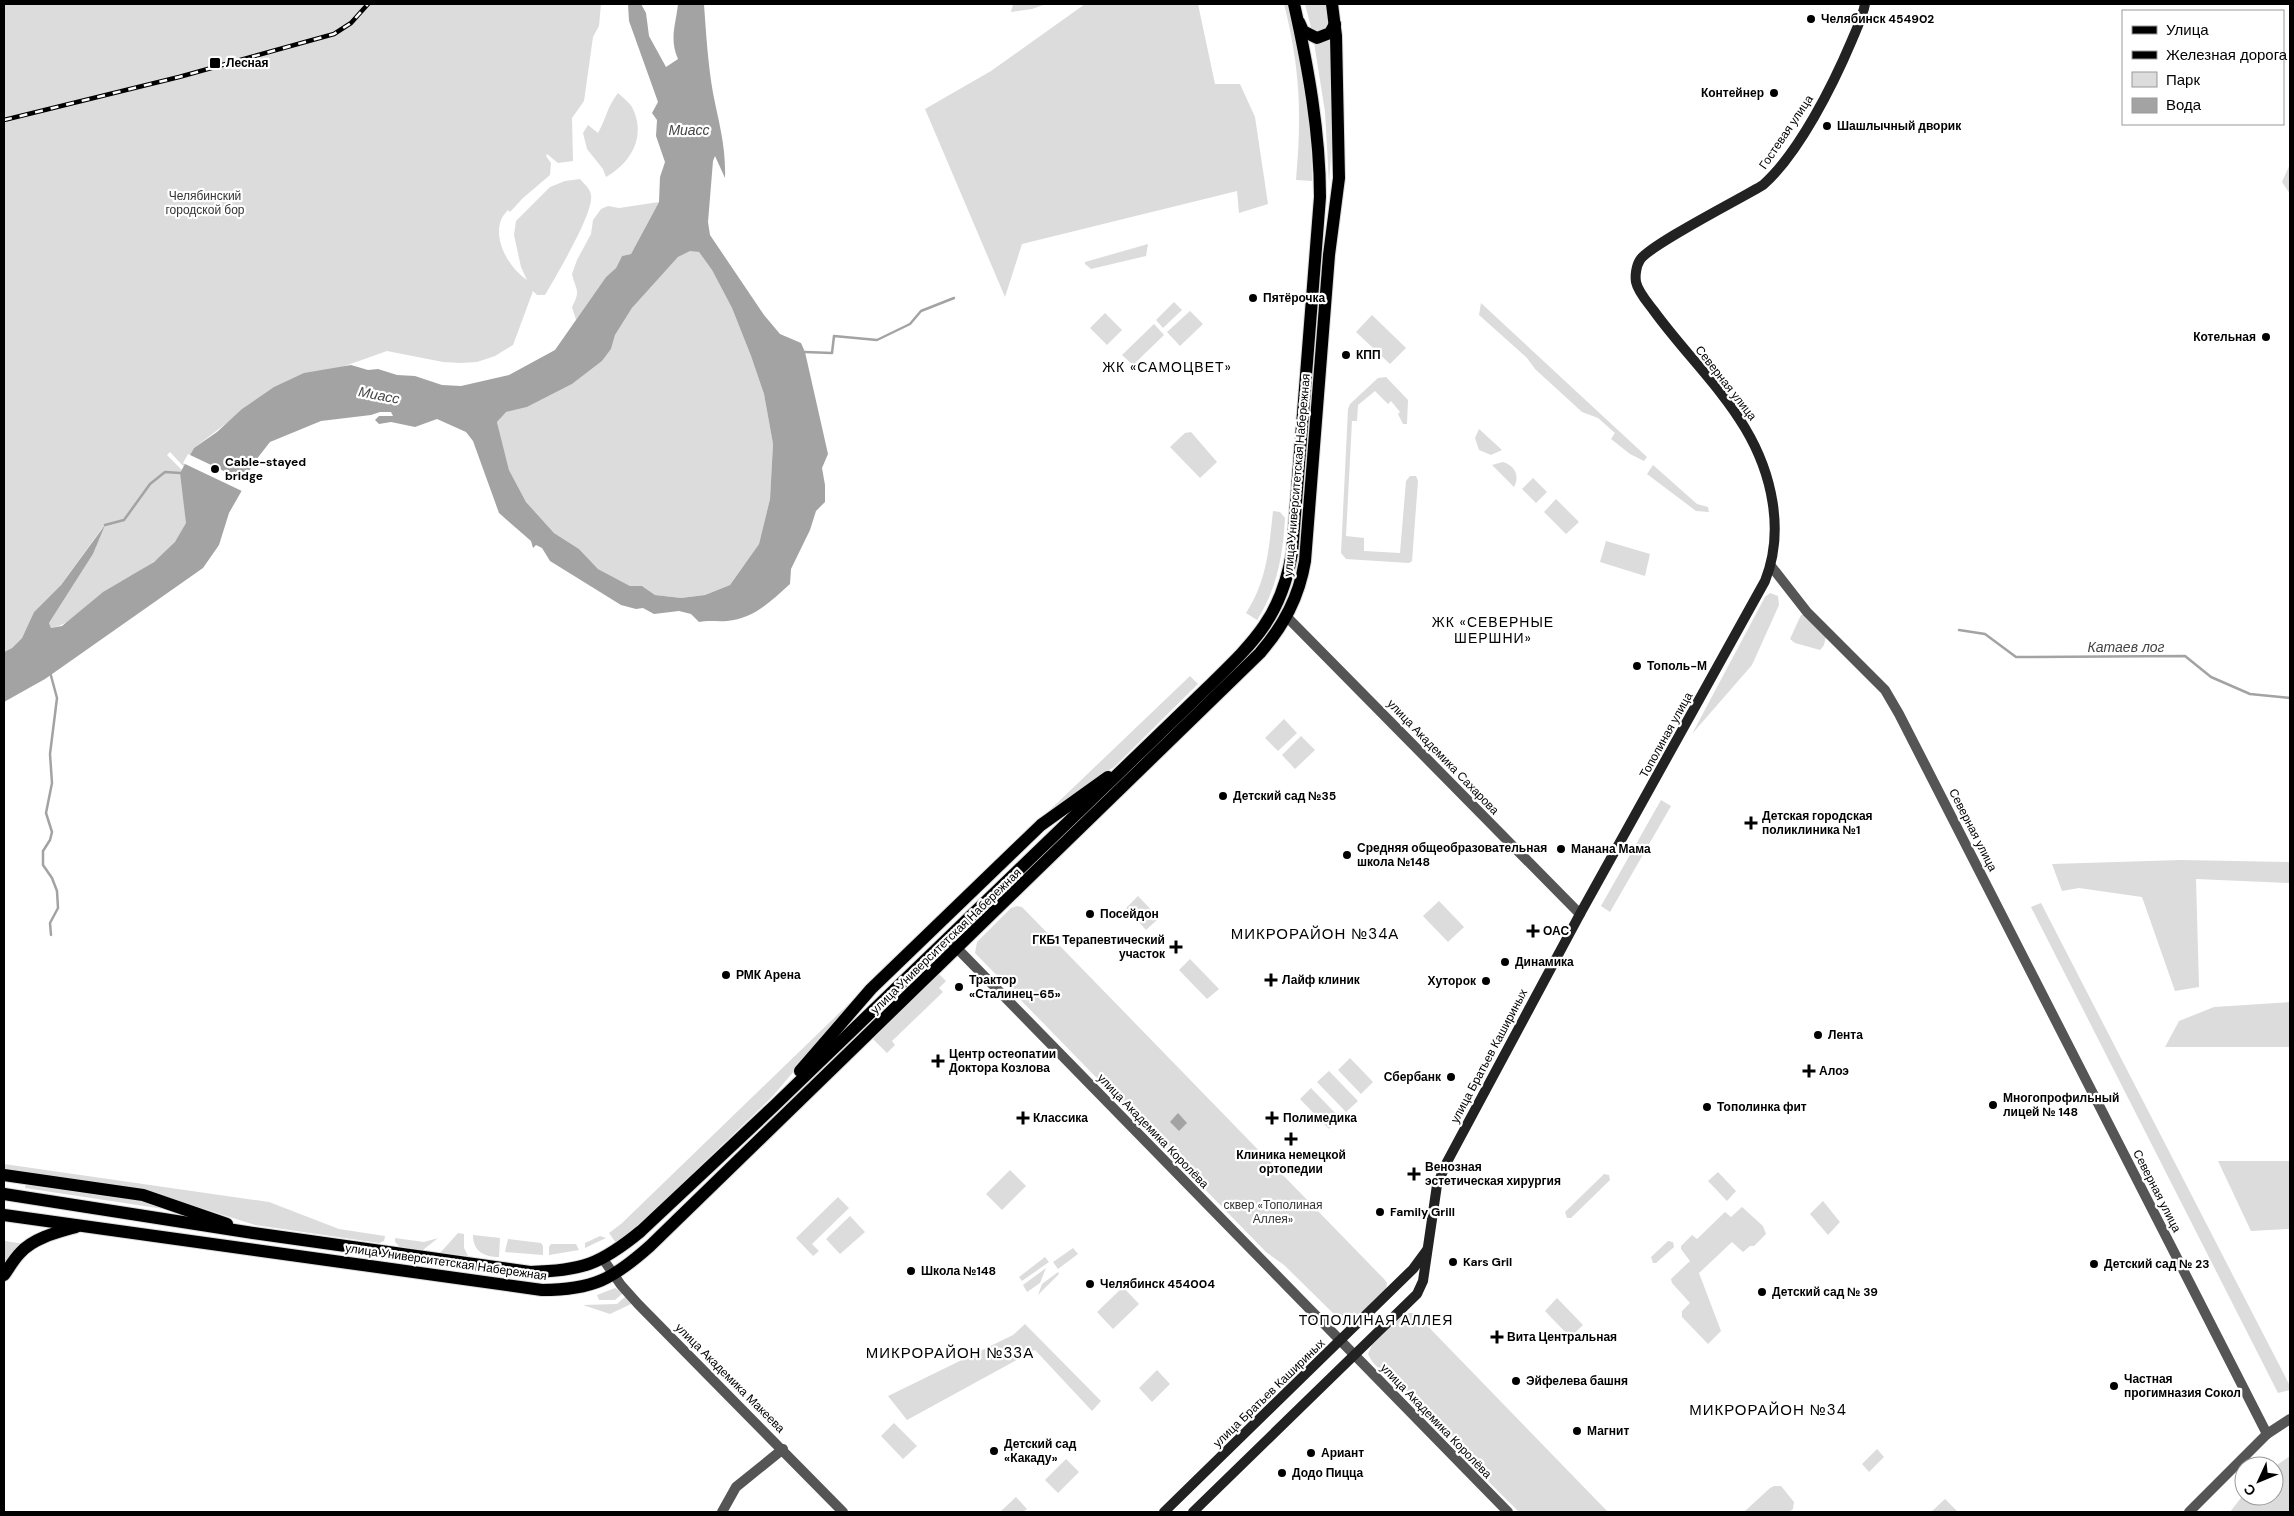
<svg xmlns="http://www.w3.org/2000/svg" width="2294" height="1516" viewBox="0 0 2294 1516" font-family="'DM Sans',sans-serif">
  <style>
    .green { fill: #dcdcdc }
    .water { fill: #a3a3a3; fill-rule: evenodd }
    .pier { fill: #fff }
    .lines { fill: none; stroke-linecap: round; stroke-linejoin: round }
    .stream { stroke: #a3a3a3; stroke-width: 2.5 }
    .primary-casing { stroke: #dbdbdb; stroke-width: 14 }
    .tertiary { stroke: #555; stroke-width: 10 }
    .secondary { stroke: #222; stroke-width: 10 }
    .primary { stroke: #000; stroke-width: 12 }
    .rail-casing { stroke: #000; stroke-width: 4.5 }
    .rail { stroke: #fff; stroke-width: 2.5; stroke-dasharray: 8; stroke-linecap: butt }
    .poi-dot { fill: #000; stroke: #fff; stroke-width: 2 }
    .labels { text-anchor: middle; stroke-width: 4.5; stroke-linejoin: round; paint-order: stroke }
    .poi-label { font-size: 12px; font-weight: bold; fill: #000; stroke: #fff; text-anchor: start }
    .street-label { font-size: 12px; fill: #000; stroke: #fff }
    .park-label { font-size: 12px; fill: #333; stroke: #fff }
    .water-label { font-size: 14px; font-style: italic; fill: #444; stroke: #fff }
    .neighbourhood-label { font-size: 14px; letter-spacing: 1px; fill: #000; stroke: #fff }
    .quarter-label { font-size: 15px; letter-spacing: 1px; fill: #000; stroke: #fff }
  </style>
  <rect width="100%" height="100%" fill="#fff"/>
  <!-- green -->
  <g class="green">
    <path d="M4,4H601L599,26L593,37L584,101L572,118L573,161L558,163L547,154L546,156L551,163L550,175L523,198L510,212L508,210C505,213 502,217 501,220C493,241 510,269 527,280L521,267L514,235L516,221L550,187L565,181L580,179C584,184 590,188 591,195C594,213 556,276 545,295H537L533,291L513,345L495,356L477,362L461,363L443,362L387,351L263,395L194,448L184,467L170,452L167,455L182,470L180,473C183,488 189,508 186,523C180,554 128,576 104,592C87,603 72,625 51,628L49,623L93,554L103,527L60,586L34,612L22,638L12,648L4,652Z"/>
    <polygon points="1013,4 1046,4 1032,9 1011,12"/>
    <polygon points="1085,4 1198,4 1215,84 1240,84 1255,117 1268,204 1239,213 1237,191 1022,244 1005,297 925,109 991,71"/>
    <path d="M1284,4H1288C1300,62 1313,121 1312,181L1296,180C1302,115 1300,67 1284,4Z"/>
    <polygon points="1305,4 1326,4 1330,23 1327,32 1312,31"/>
    <polygon points="1332,39 1334,117 1329,183 1325,112 1314,42 1325,42"/>
    <path d="M618,93C623,98 629,102 632,107C647,136 631,163 606,177L603,169L587,149L583,133L588,125L598,133C606,119 607,107 618,93Z"/>
    <polygon points="2290,164 2290,194 2282,182"/>
    <path d="M659,202L631,254L622,256L616,268L606,277L576,320L572,307C581,290 576,291 572,274L577,260L591,234L593,220L601,209L608,206L619,208Z"/>
    <polygon points="1148,244 1146,256 1091,269 1085,264 1085,262"/>
    <polygon points="691,250 699,252 712,270 732,308 751,356 764,394 773,444 770,499 759,544 730,585 705,595 681,598 655,595 642,586 630,586 598,569 579,549 554,533 526,502 509,470 497,422 505,412 527,407 572,384 602,361 611,349 615,335 632,308 678,257"/>
    <polygon points="1174,302 1182,310 1163,328 1156,320"/>
    <polygon points="1481,303 1647,457 1644,461 1630,454 1611,439 1615,433 1598,418 1582,412 1535,369 1527,358 1479,315"/>
    <polygon points="1190,311 1203,324 1180,346 1167,332"/>
    <polygon points="1105,313 1122,330 1107,345 1090,328"/>
    <polygon points="1372,315 1406,348 1390,364 1356,332"/>
    <polygon points="1154,324 1164,335 1133,365 1122,355"/>
    <polygon points="1386,377 1408,400 1407,424 1403,424 1398,414 1400,412 1391,401 1388,404 1375,391 1358,405 1357,421 1352,421 1346,536 1364,538 1364,551 1400,553 1406,481 1410,476 1416,476 1418,481 1412,561 1409,563 1346,559 1341,553 1348,409 1350,404 1378,378"/>
    <polygon points="1479,429 1502,450 1491,455 1479,450 1475,438"/>
    <polygon points="1191,432 1217,462 1200,478 1170,447 1185,433"/>
    <path d="M1503,462C1515,466 1520,476 1514,487L1492,465Z"/>
    <polygon points="1653,465 1697,504 1708,507 1709,512 1696,511 1647,474"/>
    <polygon points="1533,478 1547,492 1536,503 1522,489"/>
    <polygon points="1556,499 1579,522 1566,534 1544,512"/>
    <path d="M1273,511L1280,512L1285,518C1283,555 1277,589 1257,620L1246,613C1267,581 1269,548 1273,511Z"/>
    <polygon points="1606,541 1650,554 1645,576 1600,562"/>
    <polygon points="1770,593 1778,596 1779,605 1752,665 1692,734 1765,597"/>
    <polygon points="1805,614 1826,636 1824,645 1820,650 1795,643 1790,639 1801,615"/>
    <polygon points="1190,676 1198,684 1114,767 1087,784 1030,829"/>
    <polygon points="1284,719 1297,733 1278,751 1265,738"/>
    <polygon points="1301,736 1315,750 1295,769 1282,755"/>
    <polygon points="1661,800 1671,806 1610,912 1601,906"/>
    <polygon points="2181,860 2290,862 2290,883 2196,879 2199,987 2175,991 2142,897 2079,888 2062,891 2052,864"/>
    <polygon points="1138,896 1159,918 1146,930 1126,908"/>
    <polygon points="1439,901 1464,927 1448,942 1423,916"/>
    <polygon points="2041,903 2290,1386 2290,1390 2278,1393 2031,907"/>
    <polygon points="1017,906 1022,907 1384,1279 1387,1283 1386,1290 1352,1321 1338,1318 1284,1265 1266,1252 975,953 977,942 1011,908"/>
    <polygon points="1190,959 1219,989 1207,999 1179,970"/>
    <polygon points="939,974 946,981 939,988 943,992 892,1041 895,1045 887,1053 873,1039"/>
    <polygon points="862,991 772,1097 634,1229 616,1243 609,1233 621,1224"/>
    <polygon points="2290,1002 2290,1047 2165,1047 2179,1021 2214,1007"/>
    <polygon points="1350,1058 1373,1082 1361,1094 1338,1070"/>
    <polygon points="1329,1071 1358,1101 1346,1112 1317,1082"/>
    <polygon points="1311,1088 1340,1118 1329,1129 1300,1099"/>
    <polygon points="2218,1161 2290,1161 2290,1229 2251,1231"/>
    <polygon points="4,1164 269,1202 339,1229 385,1236 384,1241 379,1243 255,1225 157,1194 4,1171"/>
    <polygon points="1010,1170 1026,1186 1002,1210 986,1194"/>
    <polygon points="1718,1172 1736,1191 1727,1201 1708,1181"/>
    <polygon points="1604,1174 1609,1175 1610,1180 1571,1218 1567,1218 1565,1212"/>
    <polygon points="26,1183 143,1200 177,1211 25,1188"/>
    <polygon points="838,1197 849,1208 812,1244 819,1251 813,1256 796,1238"/>
    <polygon points="1823,1201 1840,1222 1828,1235 1810,1214"/>
    <polygon points="1742,1207 1763,1226 1766,1234 1754,1246 1750,1246 1743,1252 1732,1242 1699,1273 1721,1331 1708,1344 1682,1317 1682,1311 1690,1303 1672,1283 1671,1279 1690,1261 1681,1249 1681,1246 1692,1235 1697,1239 1725,1212 1731,1217"/>
    <polygon points="850,1216 865,1232 840,1254 826,1239"/>
    <polygon points="458,1233 464,1234 464,1248 468,1256 440,1253"/>
    <path d="M473,1235L500,1238L499,1257C485,1257 473,1252 473,1235Z"/>
    <polygon points="600,1236 606,1238 585,1248 585,1243"/>
    <polygon points="395,1238 424,1242 438,1238 423,1250 400,1247 395,1242"/>
    <polygon points="508,1239 541,1243 543,1246 543,1255 505,1252"/>
    <polygon points="5,1241 24,1244 4,1263"/>
    <polygon points="1668,1241 1673,1242 1674,1247 1656,1263 1653,1263 1651,1257"/>
    <polygon points="551,1244 576,1244 579,1250 549,1255 549,1247"/>
    <polygon points="1073,1248 1078,1254 1058,1269 1053,1262"/>
    <polygon points="1045,1257 1049,1262 1022,1281 1019,1277"/>
    <polygon points="1046,1268 1040,1283 1027,1292 1023,1285"/>
    <polygon points="1058,1272 1059,1274 1038,1295 1042,1284"/>
    <polygon points="1123,1287 1139,1304 1113,1329 1097,1312"/>
    <polygon points="615,1288 623,1293 615,1300 599,1300 597,1295"/>
    <polygon points="626,1296 633,1303 631,1304 610,1314 583,1305 617,1304"/>
    <polygon points="1557,1298 1583,1325 1570,1337 1545,1311"/>
    <path d="M1409,1313H1415L1608,1512H1519L1464,1457L1449,1435L1389,1373C1379,1369 1373,1365 1368,1354L1372,1345L1404,1314Z"/>
    <polygon points="1025,1324 1101,1401 1092,1411 1035,1350 907,1420 888,1396 1013,1335"/>
    <polygon points="1157,1370 1170,1384 1152,1402 1139,1388"/>
    <polygon points="894,1423 917,1446 903,1459 881,1436"/>
    <polygon points="1877,1449 1884,1457 1869,1472 1862,1464"/>
    <polygon points="2290,1456 2290,1512 2230,1512 2244,1494 2244,1496 2274,1496 2274,1467"/>
    <polygon points="1066,1459 1079,1472 1058,1493 1045,1480"/>
    <polygon points="1774,1486 1781,1486 1794,1502 1793,1509 1789,1512 1744,1512 1770,1488"/>
    <polygon points="1016,1497 1027,1509 1023,1512 1000,1512"/>
    <polygon points="1945,1499 1958,1512 1931,1512"/>
  </g>
  <!-- water -->
  <g class="water">
    <path d="M628,4H641L646,13L649,36L666,67L678,59C669,39 676,24 678,4H704C706,33 708,64 713,93C719,124 726,146 725,178L715,156L713,161L708,222L710,235L764,315L780,334L801,343L805,352L828,454L822,468L825,485V502L816,511L810,530L791,569L790,584C771,601 754,619 727,621C717,622 708,620 699,622L691,614L679,611L654,614L643,608L636,609L621,605L550,561L542,548L536,545L533,548L531,541L499,513L473,441L466,432L437,419L415,427L391,422L379,424L375,420L379,416H393L391,412H380L371,415L321,421L270,442L252,465L241,492L229,513L219,545L203,568L45,679L4,702V652L12,648L22,638L34,612L61,585L105,525L93,554L49,623L51,628L62,626L103,592L154,562L175,542L186,523L180,473L194,448L217,432L242,409L274,387L304,373L351,365L368,370L378,369L397,375L415,376L442,385L461,386L509,375L555,350L606,277L616,268L622,256L631,254L659,202L660,177L665,162L656,136L657,120L652,113L658,102L629,21ZM690,251L699,252L712,270L732,308L751,356L764,394L773,444L770,499L759,544L730,585L705,595L681,598L655,595L642,586H630L598,569L579,549L554,533L526,502L509,470L497,422L506,412L527,407L572,384L602,361L611,349L615,335L632,308L678,257Z"/>
    <polygon points="1178,1113 1187,1123 1179,1131 1170,1122"/>
  </g>
  <!-- pier -->
  <polygon class="pier" points="188,454 247,482 244,492 183,463"/>
  <g class="lines">
    <!-- stream -->
    <g class="stream">
      <polyline points="805,352 832,353 834,336 877,340 910,324 921,311 954,298"/>
      <polyline points="105,525 124,520 150,484 165,472 180,473"/>
      <polyline points="1959,630 1985,634 2016,657 2185,656 2211,677 2250,694 2290,698"/>
      <polyline points="50,672 57,698 50,754 52,783 46,813 52,832 50,840 43,851 43,865 52,878 57,891 58,908 50,923 51,935"/>
    </g>
    <!-- primary casing -->
    <g class="primary-casing">
      <g id="primary">
        <polyline points="1299,22 1303,31 1317,38 1330,33 1335,24"/>
        <polyline points="800,1071 871,989 1041,825 1108,777"/>
        <polyline points="4,1175 143,1195 227,1224"/>
        <path d="M4,1194L253,1233L530,1272C582,1271 601,1264 641,1231L774,1106L1209,686C1254,642 1281,617 1292,553L1320,197C1320,132 1308,67 1294,4"/>
        <path d="M4,1215L542,1290C593,1290 613,1279 650,1246L1260,653C1284,625 1299,597 1305,561L1329,255L1339,178L1336,36L1332,4"/>
        <path d="M4,1275C9,1268 14,1259 20,1253C33,1238 58,1232 76,1227"/>
      </g>
    </g>
    <!-- tertiary -->
    <g class="tertiary">
      <polyline points="1771,566 1807,612 1885,690 1899,714 2267,1434"/>
      <polyline points="1287,617 1580,914"/>
      <polyline points="948,939 1508,1512"/>
      <polyline points="603,1259 621,1285 638,1304 843,1512"/>
      <polyline points="722,1512 736,1487 783,1449"/>
      <polyline points="2189,1512 2267,1434 2290,1419"/>
    </g>
    <!-- secondary -->
    <g class="secondary">
      <polyline points="1164,1512 1413,1269 1427,1250"/>
      <path d="M1193,1512L1417,1294L1423,1281L1437,1185L1447,1162L1580,914L1765,581C1785,531 1772,473 1745,428C1720,386 1683,351 1654,311C1648,303 1638,292 1636,282C1635,276 1636,266 1640,260C1649,245 1742,198 1763,185C1799,153 1833,85 1852,40C1857,28 1863,16 1865,4"/>
    </g>
    <!-- primary -->
    <use href="#primary" class="primary"/>
    <!-- rail casing -->
    <g class="rail-casing">
      <polyline id="rail" points="4,120 179,77 334,34 351,23 368,4"/>
    </g>
    <!-- rail -->
    <use href="#rail" class="rail"/>
  </g>
  <!-- markers -->
  <g class="poi-dot">
    <circle cx="1811" cy="19" r="5"/>
    <rect x="209" y="57" width="12" height="12" rx="2.5"/>
    <circle cx="1774" cy="93" r="5"/>
    <circle cx="1827" cy="126" r="5"/>
    <circle cx="1253" cy="298" r="5"/>
    <circle cx="2266" cy="337" r="5"/>
    <circle cx="1346" cy="355" r="5"/>
    <circle cx="215" cy="469" r="5"/>
    <circle cx="1637" cy="666" r="5"/>
    <circle cx="1223" cy="796" r="5"/>
    <path d="M1748.5 815.5h5v5h5v5h-5v5h-5v-5h-5v-5h5z"/>
    <circle cx="1561" cy="849" r="5"/>
    <circle cx="1347" cy="855" r="5"/>
    <circle cx="1090" cy="914" r="5"/>
    <path d="M1530.5 923.5h5v5h5v5h-5v5h-5v-5h-5v-5h5z"/>
    <path d="M1173.5 939.5h5v5h5v5h-5v5h-5v-5h-5v-5h5z"/>
    <circle cx="1505" cy="962" r="5"/>
    <circle cx="726" cy="975" r="5"/>
    <path d="M1268.5 972.5h5v5h5v5h-5v5h-5v-5h-5v-5h5z"/>
    <circle cx="1486" cy="981" r="5"/>
    <circle cx="959" cy="987" r="5"/>
    <circle cx="1818" cy="1035" r="5"/>
    <path d="M935.5 1053.5h5v5h5v5h-5v5h-5v-5h-5v-5h5z"/>
    <path d="M1806.5 1063.5h5v5h5v5h-5v5h-5v-5h-5v-5h5z"/>
    <circle cx="1451" cy="1077" r="5"/>
    <circle cx="1993" cy="1105" r="5"/>
    <circle cx="1707" cy="1107" r="5"/>
    <path d="M1020.5 1110.5h5v5h5v5h-5v5h-5v-5h-5v-5h5z"/>
    <path d="M1269.5 1110.5h5v5h5v5h-5v5h-5v-5h-5v-5h5z"/>
    <path d="M1288.5 1131.5h5v5h5v5h-5v5h-5v-5h-5v-5h5z"/>
    <path d="M1411.5 1166.5h5v5h5v5h-5v5h-5v-5h-5v-5h5z"/>
    <circle cx="1380" cy="1212" r="5"/>
    <circle cx="1453" cy="1262" r="5"/>
    <circle cx="2094" cy="1264" r="5"/>
    <circle cx="911" cy="1271" r="5"/>
    <circle cx="1090" cy="1284" r="5"/>
    <circle cx="1762" cy="1292" r="5"/>
    <path d="M1494.5 1329.5h5v5h5v5h-5v5h-5v-5h-5v-5h5z"/>
    <circle cx="1516" cy="1381" r="5"/>
    <circle cx="2114" cy="1386" r="5"/>
    <circle cx="1577" cy="1431" r="5"/>
    <circle cx="994" cy="1451" r="5"/>
    <circle cx="1311" cy="1453" r="5"/>
    <circle cx="1282" cy="1473" r="5"/>
  </g>
  <g class="labels">
    <!-- poi labels -->
    <g class="poi-label">
      <text x="1821" y="23">Челябинск 454902</text>
      <text x="226" y="67">Лесная</text>
      <text x="1764" y="97" text-anchor="end">Контейнер</text>
      <text x="1837" y="130">Шашлычный дворик</text>
      <text x="1263" y="302">Пятёрочка</text>
      <text x="2256" y="341" text-anchor="end">Котельная</text>
      <text x="1356" y="359">КПП</text>
      <text x="225" y="466">Cable-stayed<tspan x="225" dy="14">bridge</tspan></text>
      <text x="1647" y="670">Тополь-М</text>
      <text x="1233" y="800">Детский сад №35</text>
      <text x="1762" y="820">Детская городская<tspan x="1762" dy="14">поликлиника №1</tspan></text>
      <text x="1357" y="852">Средняя общеобразовательная<tspan x="1357" dy="14">школа №148</tspan></text>
      <text x="1571" y="853">Манана Мама</text>
      <text x="1100" y="918">Посейдон</text>
      <text x="1543" y="935">ОАС</text>
      <text x="1165" y="944" text-anchor="end">ГКБ1 Терапевтический<tspan x="1165" dy="14">участок</tspan></text>
      <text x="1515" y="966">Динамика</text>
      <text x="736" y="979">РМК Арена</text>
      <text x="969" y="984">Трактор<tspan x="969" dy="14">«Сталинец-65»</tspan></text>
      <text x="1282" y="984">Лайф клиник</text>
      <text x="1476" y="985" text-anchor="end">Хуторок</text>
      <text x="1828" y="1039">Лента</text>
      <text x="949" y="1058">Центр остеопатии<tspan x="949" dy="14">Доктора Козлова</tspan></text>
      <text x="1819" y="1075">Алоэ</text>
      <text x="1441" y="1081" text-anchor="end">Сбербанк</text>
      <text x="2003" y="1102">Многопрофильный<tspan x="2003" dy="14">лицей № 148</tspan></text>
      <text x="1717" y="1111">Тополинка фит</text>
      <text x="1033" y="1122">Классика</text>
      <text x="1283" y="1122">Полимедика</text>
      <text x="1291" y="1159" text-anchor="middle">Клиника немецкой<tspan x="1291" dy="14">ортопедии</tspan></text>
      <text x="1425" y="1171">Венозная<tspan x="1425" dy="14">эстетическая хирургия</tspan></text>
      <text x="1390" y="1216">Family Grill</text>
      <text x="1463" y="1266">Kars Gril</text>
      <text x="2104" y="1268">Детский сад № 23</text>
      <text x="921" y="1275">Школа №148</text>
      <text x="1100" y="1288">Челябинск 454004</text>
      <text x="1772" y="1296">Детский сад № 39</text>
      <text x="1507" y="1341">Вита Центральная</text>
      <text x="2124" y="1383">Частная<tspan x="2124" dy="14">прогимназия Сокол</tspan></text>
      <text x="1526" y="1385">Эйфелева башня</text>
      <text x="1587" y="1435">Магнит</text>
      <text x="1004" y="1448">Детский сад<tspan x="1004" dy="14">«Какаду»</tspan></text>
      <text x="1321" y="1457">Ариант</text>
      <text x="1292" y="1477">Додо Пицца</text>
    </g>
    <!-- street labels -->
    <g class="street-label">
      <text transform="translate(1786 132) rotate(-56)" y="4">Гостевая улица</text>
      <text transform="translate(1726 383) rotate(52)" y="4">Северная улица</text>
      <text transform="translate(1297 475) rotate(-85)" y="4">улица Университетская Набережная</text>
      <text transform="translate(1666 735) rotate(-61)" y="4">Тополиная улица</text>
      <text transform="translate(1443 757) rotate(46)" y="4">улица Академика Сахарова</text>
      <text transform="translate(1973 830) rotate(63)" y="4">Северная улица</text>
      <text transform="translate(946 941) rotate(-44)" y="4">улица Университетская Набережная</text>
      <text transform="translate(1489 1056) rotate(-62)" y="4">улица Братьев Кашириных</text>
      <text transform="translate(1153 1131) rotate(46)" y="4">улица Академика Королёва</text>
      <text transform="translate(2157 1191) rotate(63)" y="4">Северная улица</text>
      <text transform="translate(446 1262) rotate(8)" y="4">улица Университетская Набережная</text>
      <text transform="translate(730 1378) rotate(45)" y="4">улица Академика Макеева</text>
      <text transform="translate(1269 1393) rotate(-44)" y="4">улица Братьев Кашириных</text>
      <text transform="translate(1436 1421) rotate(46)" y="4">улица Академика Королёва</text>
    </g>
    <!-- park labels -->
    <g class="park-label">
      <text x="205" y="200">Челябинский<tspan x="205" dy="14">городской бор</tspan></text>
      <text x="1273" y="1209">сквер «Тополиная<tspan x="1273" dy="14">Аллея»</tspan></text>
    </g>
    <!-- water labels -->
    <g class="water-label">
      <text x="689" y="135">Миасс</text>
      <text transform="translate(379 395) rotate(11)" y="5">Миасс</text>
      <text x="2126" y="652">Катаев лог</text>
    </g>
    <!-- neighbourhood labels -->
    <g class="neighbourhood-label">
      <text x="1167" y="372">ЖК «САМОЦВЕТ»</text>
      <text x="1493" y="627">ЖК «СЕВЕРНЫЕ<tspan x="1493" dy="16">ШЕРШНИ»</tspan></text>
      <text x="1376" y="1325">ТОПОЛИНАЯ АЛЛЕЯ</text>
    </g>
    <!-- quarter labels -->
    <g class="quarter-label">
      <text x="1315" y="939">МИКРОРАЙОН №34А</text>
      <text x="950" y="1358">МИКРОРАЙОН №33А</text>
      <text x="1768" y="1415">МИКРОРАЙОН №34</text>
    </g>
  </g>
  <!-- border -->
  <rect width="2294" height="1516" fill="none" stroke="#000000" stroke-width="10"/>
  <!-- legend -->
  <rect x="2122" y="10" width="162" height="115" fill="#ffffff" stroke="#999999"/>
  <rect x="2132" y="26" width="25" height="8" fill="#000000" stroke="#999999"/>
  <text x="2166" y="35" font-size="15" fill="#000000">Улица</text>
  <rect x="2132" y="51" width="25" height="8" fill="#000000" stroke="#999999"/>
  <text x="2166" y="60" font-size="15" fill="#000000">Железная дорога</text>
  <rect x="2132" y="72" width="25" height="15" fill="#dcdcdc" stroke="#999999"/>
  <text x="2166" y="85" font-size="15" fill="#000000">Парк</text>
  <rect x="2132" y="98" width="25" height="15" fill="#a3a3a3" stroke="#999999"/>
  <text x="2166" y="110" font-size="15" fill="#000000">Вода</text>
  <!-- north arrow -->
  <g transform="translate(2259 1481) rotate(226)"><circle r="24" fill="#ffffff" stroke="#999999"/>
  <path d="M0-4L9 19L0 12L-9 19Z" fill="#000000"/>
  <text y="-8" font-size="14" font-weight="bold" text-anchor="middle" fill="#000000">С</text>
  </g>
</svg>
